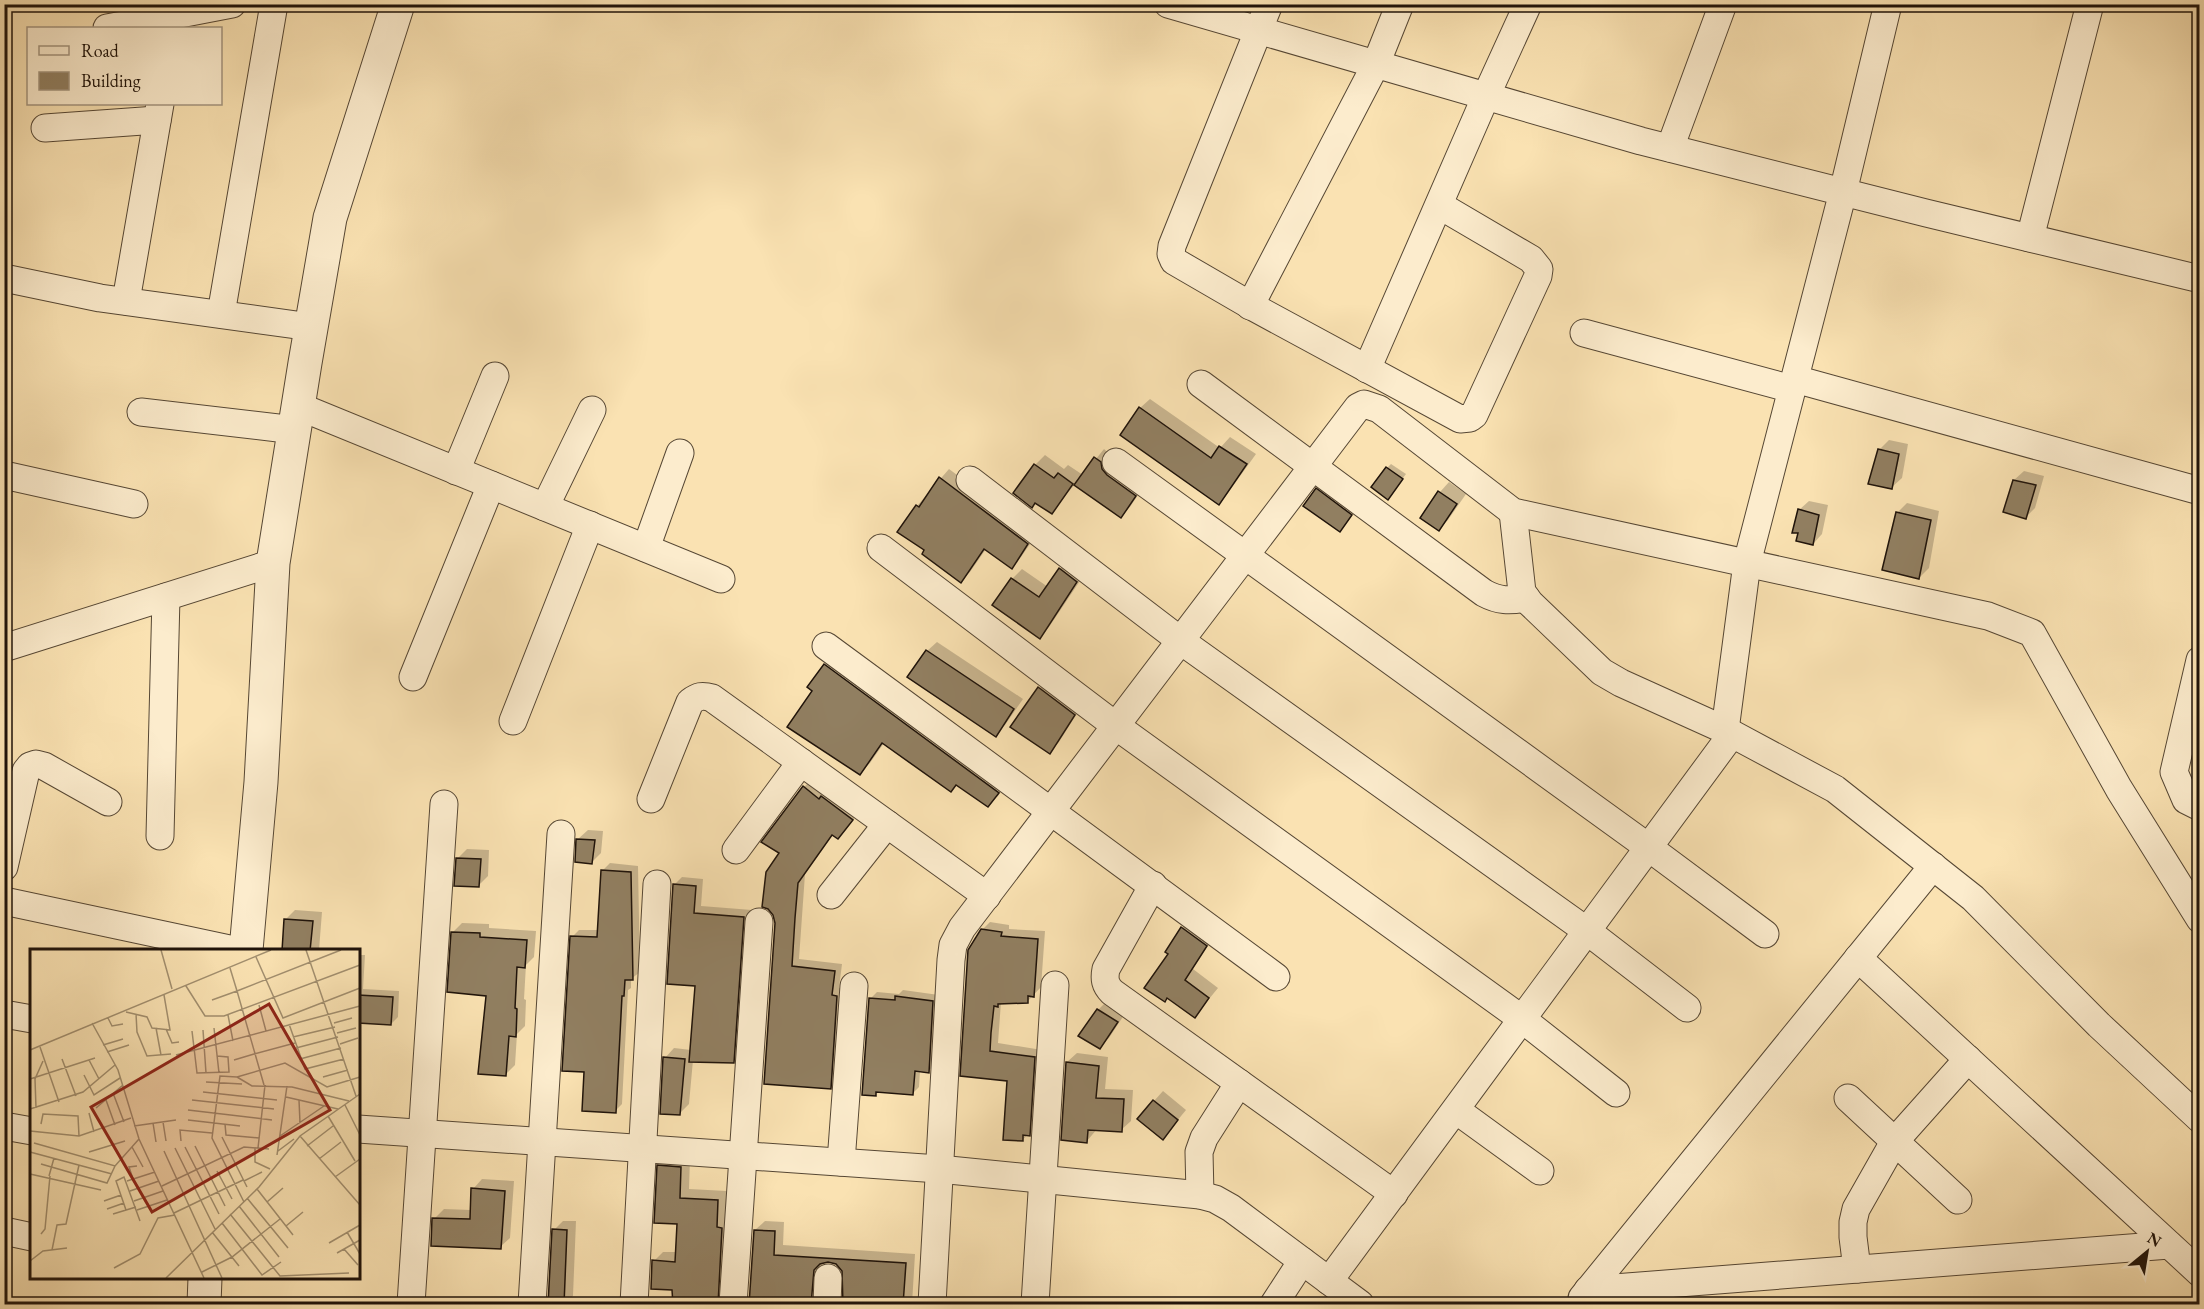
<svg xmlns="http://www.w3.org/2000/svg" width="2204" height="1309" viewBox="0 0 2204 1309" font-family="'EB Garamond',serif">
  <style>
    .shadow { fill: #0003 }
    .building { fill: #917f61; stroke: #1f130a; stroke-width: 1.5 }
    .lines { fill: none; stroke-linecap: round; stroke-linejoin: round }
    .minor-casing { stroke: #564734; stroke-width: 29 }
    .tertiary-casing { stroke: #564734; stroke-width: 35 }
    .minor { stroke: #fceccd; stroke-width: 27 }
    .tertiary { stroke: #fceccd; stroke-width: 33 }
    .inset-road { fill: none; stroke: #a28f6f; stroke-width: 1.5 }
    .view { fill: #8f2418; fill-opacity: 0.15; stroke: #8f2418; stroke-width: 3 }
    .inset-edge { fill: none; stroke: #1f130a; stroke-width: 3 }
  </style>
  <rect width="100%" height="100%" fill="#fae2b2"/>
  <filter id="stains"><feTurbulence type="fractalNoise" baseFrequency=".00333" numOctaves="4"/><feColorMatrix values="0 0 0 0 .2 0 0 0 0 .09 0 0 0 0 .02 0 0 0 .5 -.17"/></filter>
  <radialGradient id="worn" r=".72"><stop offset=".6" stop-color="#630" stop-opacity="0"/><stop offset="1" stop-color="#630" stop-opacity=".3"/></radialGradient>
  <!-- shadow -->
  <g class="shadow">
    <polygon points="1150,399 1220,448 1230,437 1256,454 1228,493 1219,503 1140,408"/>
    <polygon points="1889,440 1908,444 1902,478 1892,487 1879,450"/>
    <polygon points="1104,449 1144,486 1130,507 1120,516 1075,484 1052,512 1035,465 1045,455 1064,469 1068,465 1083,475"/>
    <polygon points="1391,464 1406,474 1392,493 1387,468"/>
    <polygon points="949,469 1037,534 1021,557 1012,567 986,549 970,572 961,581 926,550 917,506"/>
    <polygon points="2024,471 2044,476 2035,508 2026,517 2014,480"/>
    <polygon points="1324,482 1358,507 1340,530 1317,489"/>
    <polygon points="1449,482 1466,494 1448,520 1439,529 1422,517 1440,492"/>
    <polygon points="1809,501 1828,505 1822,534 1813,544 1800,531 1799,510"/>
    <polygon points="1907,503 1939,511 1929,568 1919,578 1897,513"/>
    <polygon points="1070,559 1086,572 1049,627 1040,637 1012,579 1022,569 1048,587 1060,569"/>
    <polygon points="937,642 1023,699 1005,725 995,735 927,651"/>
    <polygon points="834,655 1007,782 998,796 988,805 957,784 884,743 870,763 860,773 814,690 825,665"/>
    <polygon points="1049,678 1083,704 1059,742 1050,752 1013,726 1040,688"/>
    <polygon points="811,780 860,811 845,830 833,834 805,874 799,959 842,964 839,988 844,989 838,1080 830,1088 765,1083 781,853 804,787"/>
    <polygon points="588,830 603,831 601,853 592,862 578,839"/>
    <polygon points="467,849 489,850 488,876 478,886 458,858"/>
    <polygon points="610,863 638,866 640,972 631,979 631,988 628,990 622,1104 615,1111 586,1071 572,937 579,930 599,930 603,870"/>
    <polygon points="682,877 703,879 701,906 752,910 741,1054 733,1061 693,1060 689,1104 680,1113 665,1058 674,1048 691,1050 697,985 674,885"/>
    <polygon points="295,910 322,912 319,950 283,950 286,919"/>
    <polygon points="1192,918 1215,935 1193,969 1218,988 1195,1016 1168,996 1170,954 1167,952 1182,928"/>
    <polygon points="990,922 1009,925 1009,929 1045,931 1041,987 1027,1002 1001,1002 998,1043 1042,1050 1037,1127 1022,1140 1009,1079 962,1075 982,930"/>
    <polygon points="462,923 489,924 489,928 536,931 534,957 526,965 524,999 526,1000 525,1026 517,1034 515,1065 505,1075 487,995 453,932"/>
    <polygon points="358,955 365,955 363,989 399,991 398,1017 391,1024 358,1022"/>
    <polygon points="903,990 939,995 935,1065 928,1071 920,1071 919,1087 912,1094 879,1091 875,1094 870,999 877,992 899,994"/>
    <polygon points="1108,1000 1126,1012 1109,1038 1099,1047 1081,1036 1098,1010"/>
    <polygon points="1077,1053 1108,1057 1105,1089 1133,1090 1131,1121 1121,1130 1097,1129 1087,1141 1067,1062"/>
    <polygon points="1163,1091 1186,1110 1163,1138 1154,1101"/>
    <polygon points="668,1156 690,1158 689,1189 727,1191 731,1304 675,1304 673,1288 654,1261 663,1252 677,1252 679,1223 659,1166"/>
    <polygon points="482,1179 514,1181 510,1238 500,1247 434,1219 444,1209 471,1210 473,1189"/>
    <polygon points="563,1221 576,1221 573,1296 564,1304 554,1230"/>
    <polygon points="765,1221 784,1222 783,1245 915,1254 912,1304 844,1304 844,1271 838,1264 829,1261 823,1262 821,1266 820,1294 825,1304 750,1304 755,1230"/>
  </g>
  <!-- building -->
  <g class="building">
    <polygon points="1139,407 1211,458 1219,446 1247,464 1219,505 1120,435"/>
    <polygon points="1878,449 1899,454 1892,489 1868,484"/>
    <polygon points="1094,457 1101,462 1102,469 1107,475 1136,496 1121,518 1074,485"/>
    <polygon points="1034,464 1054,478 1058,473 1073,484 1052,514 1035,503 1032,508 1013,493"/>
    <polygon points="1386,467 1403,479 1388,500 1371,487"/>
    <polygon points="939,477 1028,544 1012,569 984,549 961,583 922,554 924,550 897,532 916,505 919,507"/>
    <polygon points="2013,480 2036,485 2026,519 2003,512"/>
    <polygon points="1316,488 1352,515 1340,532 1303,506"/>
    <polygon points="1438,491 1457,504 1439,531 1420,518"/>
    <polygon points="1798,509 1819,515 1813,545 1796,541 1798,533 1792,533"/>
    <polygon points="1896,512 1931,520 1919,579 1882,570"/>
    <polygon points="1059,568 1077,582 1040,639 992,605 1011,578 1039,597"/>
    <polygon points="926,650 1014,709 996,737 907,677"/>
    <polygon points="824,664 999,793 988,807 956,785 951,792 882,743 860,775 787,727 812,691 807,687"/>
    <polygon points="1038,687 1075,715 1050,754 1010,727"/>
    <polygon points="803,786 819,799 821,796 853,820 838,839 832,835 798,883 795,918 792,966 835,971 832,995 837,996 831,1089 764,1084 775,923 773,915 768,909 762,907 766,872 779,853 761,842"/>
    <polygon points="576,839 595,840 592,864 575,862"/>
    <polygon points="456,858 481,859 479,887 454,886"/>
    <polygon points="601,870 631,872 633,980 625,980 624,996 622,996 616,1113 582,1111 584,1072 562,1071 570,936 597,937"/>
    <polygon points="673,884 696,886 694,913 744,917 734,1063 689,1062 695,986 667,984"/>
    <polygon points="284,919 313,921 310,951 282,951"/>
    <polygon points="1181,927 1207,946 1185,980 1209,998 1195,1018 1167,998 1165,1002 1144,988 1168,954 1165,952"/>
    <polygon points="981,929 1002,932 1001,936 1038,939 1034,997 1028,996 1028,1003 998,1004 998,1007 994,1006 991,1033 990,1051 1035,1057 1030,1136 1023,1135 1023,1141 1003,1140 1007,1081 960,1076 968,950"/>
    <polygon points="451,932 480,933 480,937 527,940 525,968 517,967 515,1008 517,1009 516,1037 509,1036 506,1076 478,1074 486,996 447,992"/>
    <polygon points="358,995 393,997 391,1025 358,1023"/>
    <polygon points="895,996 933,1001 929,1073 915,1071 913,1095 876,1092 876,1096 862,1095 869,998 895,1000"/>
    <polygon points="1097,1009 1118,1022 1100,1049 1078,1036"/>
    <polygon points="663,1057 685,1059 680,1115 660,1114"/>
    <polygon points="1066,1062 1099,1066 1096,1098 1124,1099 1122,1132 1088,1130 1087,1143 1061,1140"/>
    <polygon points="1153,1100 1178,1120 1163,1140 1137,1119"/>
    <polygon points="657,1165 681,1167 680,1198 718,1200 717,1227 722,1228 718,1305 673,1305 672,1290 651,1289 652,1260 675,1262 677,1224 654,1223"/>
    <polygon points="471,1188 505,1191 501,1249 431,1246 432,1218 470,1219"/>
    <polygon points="552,1229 567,1230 564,1305 548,1305"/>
    <polygon points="754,1230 775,1231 774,1255 906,1263 903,1305 843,1305 842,1271 836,1264 828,1262 820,1264 814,1270 811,1305 749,1305"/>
  </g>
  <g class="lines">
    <!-- minor casing -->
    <g class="minor-casing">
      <g id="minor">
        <polyline points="1168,4 1641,141 1926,213 2200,279"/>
        <polyline points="1269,4 1172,246 1171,254 1174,261 1255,308 1460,419 1470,418 1474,415 1538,276 1539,269 1531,259 1439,205"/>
        <polyline points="107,28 232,4"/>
        <polyline points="45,128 157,120"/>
        <polyline points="1670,148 1723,4"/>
        <polyline points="2030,238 2090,4"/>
        <polyline points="4,278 100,298 311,327"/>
        <polyline points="126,301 160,104"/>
        <polyline points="1250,306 1376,64 1400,4"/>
        <polyline points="221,314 274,4"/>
        <polyline points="1584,333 1792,389"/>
        <polyline points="1367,369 1486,96 1528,4"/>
        <polyline points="1795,379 2200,491"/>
        <path d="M1201,384L1484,593C1499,601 1509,601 1526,598"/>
        <polyline points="298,406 721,579"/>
        <polyline points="141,412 295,430"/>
        <polyline points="1116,462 1648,847 1765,934"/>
        <polyline points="456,471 495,376"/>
        <polyline points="4,475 134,504"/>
        <polyline points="970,480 1181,641 1587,931 1687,1008"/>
        <polyline points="545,507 592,410"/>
        <polyline points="1513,512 1522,592 1530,603 1602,672 1621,683 1725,730 1835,789 1973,898 2099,1025 2200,1119"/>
        <polyline points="646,548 680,453"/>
        <polyline points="881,548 1116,726 1522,1019 1616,1093"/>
        <polyline points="826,646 1276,977"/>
        <polyline points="4,648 273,563"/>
        <polyline points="2200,660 2174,772 2186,800 2200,807"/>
        <polyline points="413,677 491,485"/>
        <polyline points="513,721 590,525"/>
        <polyline points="1725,730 1747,563 1843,192 1888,4"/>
        <path d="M651,799L690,702C698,696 702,695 712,698L987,896"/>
        <polyline points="160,836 166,597"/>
        <polyline points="736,850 801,762"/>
        <polyline points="4,867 26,771 30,766 36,764 44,766 108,802"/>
        <path d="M1153,885L1106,969C1104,979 1105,985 1112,992L1394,1194"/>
        <polyline points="831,895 887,824"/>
        <polyline points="4,901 234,950"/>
        <polyline points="1858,958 2200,1273"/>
        <polyline points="4,1014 32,1019"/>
        <polyline points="1848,1098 1958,1200"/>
        <polyline points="1456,1110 1540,1171"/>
        <polyline points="4,1126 32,1131"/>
        <polyline points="358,1129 939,1169 1200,1195 1215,1199 1231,1208 1360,1304"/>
        <polyline points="841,1162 854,986"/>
        <polyline points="1200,1195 1199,1152 1204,1138 1239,1083"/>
        <polyline points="4,1231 32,1237"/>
        <polyline points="1857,1269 1853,1237 1853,1222 1856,1209 1894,1142 1968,1059"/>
        <polyline points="1329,1281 1732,734"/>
        <polyline points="1588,1290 2169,1245"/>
        <polyline points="1582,1298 1933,866"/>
        <polyline points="411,1304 444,804"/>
        <polyline points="532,1304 561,834"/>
        <polyline points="634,1304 657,884"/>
        <polyline points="733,1304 759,922"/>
        <polyline points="827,1304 828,1278"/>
        <polyline points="932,1304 951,960 953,945 962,928 1358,407 1364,404 1379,409 1513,512 1988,616 2032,633 2119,789 2200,919"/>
        <polyline points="1035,1304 1055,985"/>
        <polyline points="1274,1304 1302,1261"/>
      </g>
    </g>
    <!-- tertiary casing -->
    <g class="tertiary-casing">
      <g id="tertiary">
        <polyline points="246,950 261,782 273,563 305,363 330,218 398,4"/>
        <polyline points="204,1304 205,1278"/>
      </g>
    </g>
    <!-- minor -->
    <use href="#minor" class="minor"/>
    <!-- tertiary -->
    <use href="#tertiary" class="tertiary"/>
  </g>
  <!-- overview -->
  <g transform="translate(30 949)">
    <rect width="330" height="330" fill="#fae2b2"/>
    <path class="inset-road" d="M131,1L142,40M276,1L326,147M226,8L253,69L330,39M200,19L207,42M156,37L175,67H194L330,16M182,51L207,42M229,56L236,82M96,63L117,68L122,79L140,81L134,46M106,65L107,83L117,107L141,105M198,66L203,92M78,69L82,77L93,75M62,74L88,121L109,190L174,329M304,74L322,69M259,75L275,120L314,110M126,79L131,106M184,79L189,124M136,80L142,94L149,93M173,81L176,124M162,82L167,124L199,123L198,108L187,107M307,84L326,79M263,88L305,78M310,95L328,89M73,96L93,90M10,98L29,153M266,99L308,88M0,101L241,1M77,103L99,96M224,105L265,94M146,106L330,57M32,110L46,147M270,110L311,99M59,111L69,130M204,111L224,105M54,126L64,146L90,129M207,128L222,137L262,138L319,152M293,128L318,121M0,130L65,109M176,133L212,135M234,136L207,42L311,1M173,143L247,151M83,144L94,173M256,148L308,160M76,151L85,176M162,151L244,160M269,151L270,174M315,156L330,186M6,159L5,130L13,112M66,159L93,136M0,160L53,143L85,116M158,161L242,171M59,164L64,183M298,167L325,212M158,171L210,177M133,173L136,192M123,174L126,193M11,175L13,165L48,167L49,187M195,175L196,186L229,189M104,177L146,171M0,182L49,187L101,169M250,187L294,157M270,187L330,256M192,188L217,238M151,192L150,181L182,184M4,194L85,217L109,190M165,197L195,257M277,197L303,177M102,198L113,218M155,198L189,265M145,199L185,280M225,199V213L240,220M228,199L235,136M134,202L192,329M248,202L264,190M0,203L82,225M59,203L95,192M247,206L257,137M289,210L311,193M11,215L77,234L85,217M187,222L202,250M0,225L71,241M19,227L24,209M305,228L330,210M103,230L99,218L107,217M97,232L125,223M214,232L232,223M132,237L214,198L239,200M227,240L263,286M100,242L129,232M217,249L258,299M74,252L91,246M104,252L133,242M214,253L182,189L190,127L207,128L255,114L297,138L330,128M237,253L253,239M209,257L249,308M77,260L94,254M96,261L86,232L94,228L110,272M107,261L137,251M144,264L213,231M83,265L106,258M200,265L250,327L319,324M192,274L232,326L251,313M256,277L273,263M182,283L209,317M317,283L330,305M11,285L15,280L20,227M299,294L330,276M314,300L328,316M22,301L27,276L36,275L49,216M307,304L330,291M0,312L13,302L37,299M84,319L110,305L128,269L145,266M172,323L202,308L250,270M136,329L229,238L270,187L330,145"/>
    <path class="view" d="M239,55L300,161L122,263L61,158Z"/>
    <rect width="330" height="330" class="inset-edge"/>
  </g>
  <!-- margin -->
  <rect width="2204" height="1309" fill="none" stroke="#fae2b2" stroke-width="24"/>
  <rect x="6" y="6" width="2192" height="1297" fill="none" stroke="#1f130a" stroke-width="3"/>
  <rect x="12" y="12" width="2180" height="1285" fill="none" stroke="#1f130a" stroke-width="1.5"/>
  <!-- legend -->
  <rect x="27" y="27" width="195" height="78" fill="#fceccd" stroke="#a4957f" stroke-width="1.5"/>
  <rect x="39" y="46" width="30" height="9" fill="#fceccd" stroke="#a4957f" stroke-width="1.5"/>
  <text x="81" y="57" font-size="18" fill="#1f130a">Road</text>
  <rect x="39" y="72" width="30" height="18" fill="#917f61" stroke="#a4957f" stroke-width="1.5"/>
  <text x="81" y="87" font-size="18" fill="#1f130a">Building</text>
  <!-- north arrow -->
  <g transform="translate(2147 1252) rotate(30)" stroke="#fceccd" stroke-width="4.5" paint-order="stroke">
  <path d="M0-4.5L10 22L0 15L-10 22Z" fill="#1f130a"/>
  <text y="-9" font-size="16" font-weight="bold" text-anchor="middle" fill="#1f130a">N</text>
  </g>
  <rect width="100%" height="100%" filter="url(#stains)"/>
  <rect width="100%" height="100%" fill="url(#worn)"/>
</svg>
